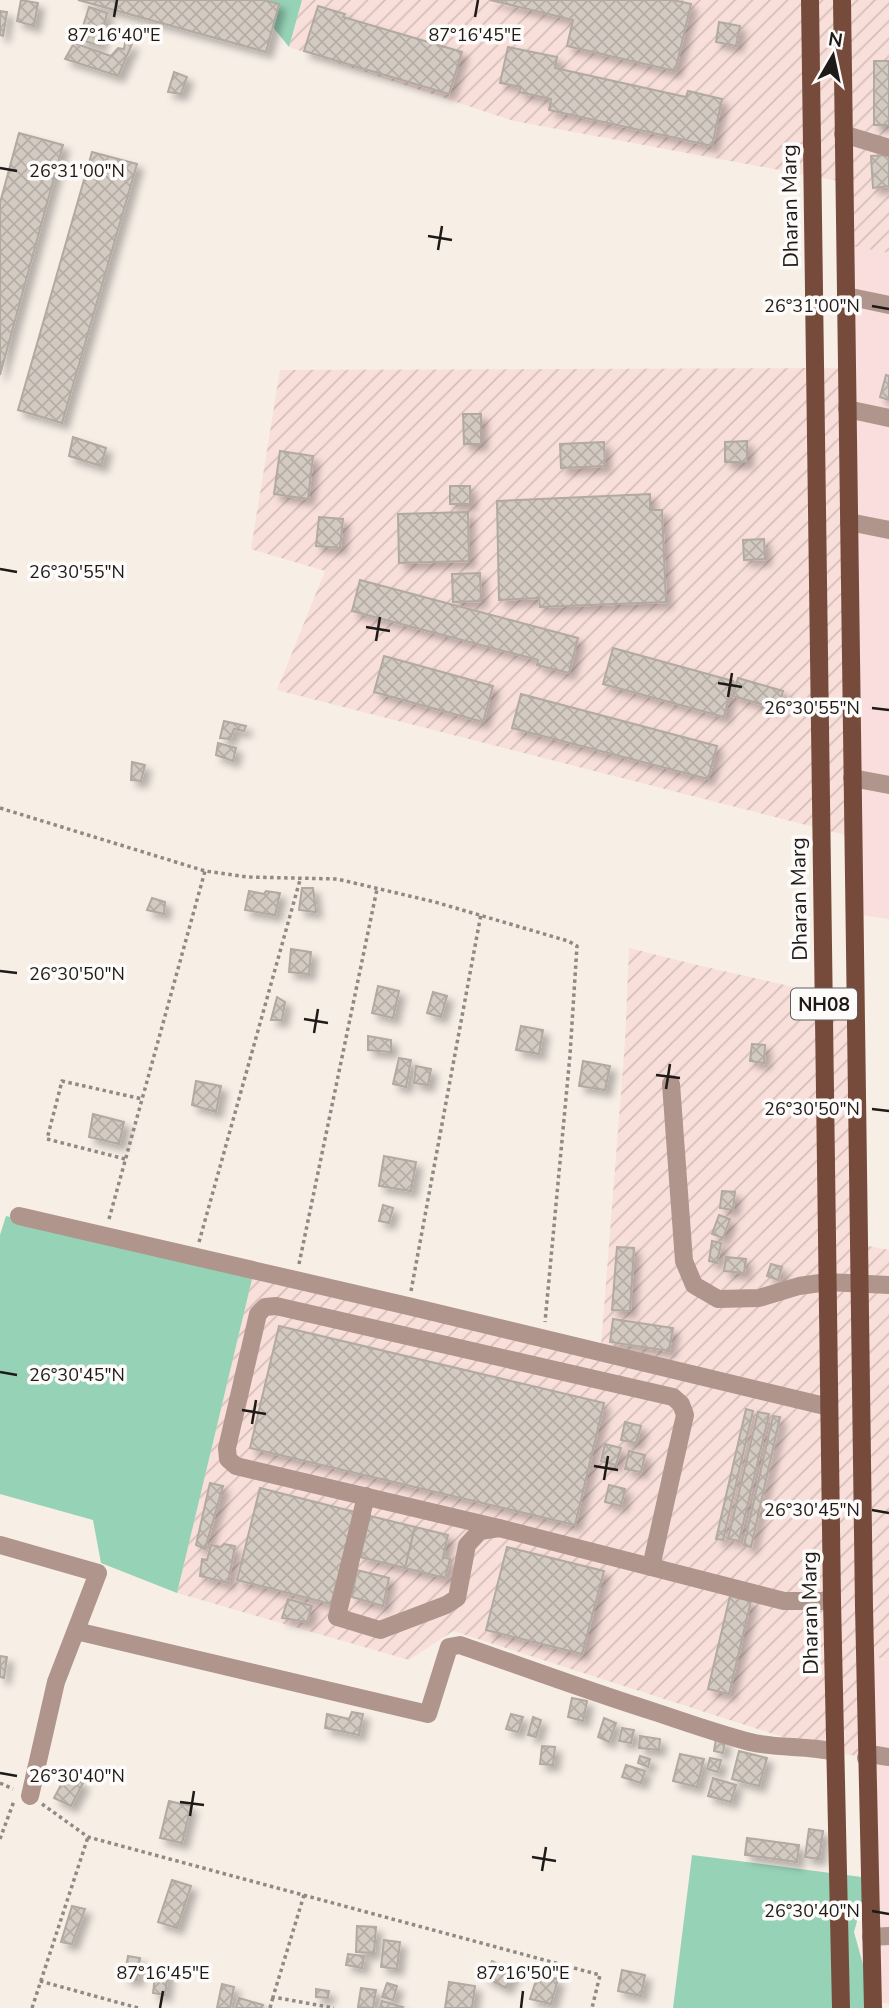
<svg xmlns="http://www.w3.org/2000/svg" width="889" height="2008" viewBox="0 0 889 2008" font-family="'Nunito Sans',sans-serif">
  <style>
    .commercial { fill: #f9dedd }
    .industrial { fill: url(#industrial-furrows) }
    .green { fill: #96d2b6 }
    .building { fill: url(#building-cross-hatch); stroke: #b2a9a1; stroke-width: 2; filter: url(#shadow) }
    .lines { fill: none; stroke-linecap: round; stroke-linejoin: round }
    .path { stroke: #908984; stroke-width: 3.5; stroke-dasharray: 3.5 3.5; stroke-linecap: butt }
    .minor { stroke: #af958c; stroke-width: 18 }
    .major { stroke: #764b3b; stroke-width: 18 }
    .ticks { fill: none; stroke: #1d1a17; stroke-width: 2.5 }
    .labels { text-anchor: middle; stroke-width: 7; stroke-linejoin: round; paint-order: stroke }
    .shield { fill: #fefcfb; stroke: #605e5b; stroke-width: 2 }
    .shield-label { font-size: 19px; font-weight: bold; fill: #1d1a17 }
    .street-label { font-size: 21px; fill: #1d1a17; stroke: #fefcfb }
    .ticks-label { font-size: 18px; text-anchor: middle; fill: #1d1a17; stroke: #fefcfb; stroke-width: 7; stroke-linejoin: round; paint-order: stroke }
  </style>
  <defs>
    <pattern id="industrial-furrows" width="10" height="10" patternUnits="userSpaceOnUse" patternTransform="scale(1.75)"><rect width="10" height="10" fill="#f9dfda"/><path d="M-1 1l2-2M0 10L10 0M9 11l2-2" fill="none" stroke="#d5bfba"/></pattern>
    <pattern id="building-cross-hatch" width="8" height="8" patternUnits="userSpaceOnUse" patternTransform="scale(1.75)"><rect width="8" height="8" fill="#d3cac2"/><path d="M0 0l8 8M0 8l8-8" fill="none" stroke="#b5ada6"/></pattern>
    <filter id="shadow"><feDropShadow dx="6" dy="6" stdDeviation="3.5" flood-color="#0004"/></filter>
  </defs>
  <rect width="100%" height="100%" fill="#f7eee6"/>
  <!-- commercial -->
  <g class="commercial">
    <polygon points="845,245 889,253 889,919 853,914"/>
    <polygon points="864,1655 889,1660 889,2004 873,2000"/>
  </g>
  <!-- industrial -->
  <g class="industrial">
    <polygon points="302,0 889,0 889,253 845,245 844,182 514,121 289,47"/>
    <polygon points="847,368 853,837 277,690 325,571 251,549 280,370"/>
    <polygon points="629,948 693,964 855,1001 859,1244 889,1250 889,1660 865,1655 866,1758 817,1748 453,1631 409,1660 177,1593 253,1275 600,1359 625,1042"/>
  </g>
  <!-- green -->
  <g class="green">
    <polygon points="203,0 302,0 289,47 268,21"/>
    <polygon points="6,1216 253,1275 177,1593 101,1563 93,1520 0,1494 0,1235"/>
    <polygon points="692,1855 869,1878 854,1932 873,2000 873,2008 673,2008"/>
  </g>
  <!-- building -->
  <g class="building">
    <polygon points="21,0 38,3 34,26 17,21"/>
    <polygon points="78,0 263,0 279,4 266,52"/>
    <polygon points="490,0 673,0 691,4 675,71 567,46 573,20"/>
    <polygon points="318,6 345,14 343,17 462,52 449,94 304,51"/>
    <polygon points="89,7 107,13 100,46 79,39"/>
    <polygon points="0,11 7,12 3,36 0,35"/>
    <polygon points="719,22 740,26 736,46 716,42"/>
    <polygon points="74,43 111,56 118,48 124,49 125,43 132,44 118,76 65,59"/>
    <polygon points="508,47 557,57 555,68 686,97 688,91 722,99 712,146 549,110 551,99 519,92 521,87 500,83"/>
    <rect x="874" y="61" width="15" height="64"/>
    <polygon points="174,72 187,77 181,94 168,92"/>
    <polygon points="19,133 63,145 0,375 0,203"/>
    <polygon points="92,152 137,164 62,423 18,410"/>
    <polygon points="889,155 889,186 873,188 871,156"/>
    <polygon points="886,375 889,376 889,400 880,397"/>
    <polygon points="463,414 481,414 481,444 464,444"/>
    <polygon points="73,437 106,448 101,466 69,456"/>
    <polygon points="747,441 747,462 725,462 725,442"/>
    <polygon points="604,442 605,466 561,468 560,444"/>
    <polygon points="280,451 313,456 308,499 274,494"/>
    <rect x="450" y="486" width="20" height="18"/>
    <polygon points="650,494 650,510 662,510 666,602 540,607 539,598 499,600 497,501"/>
    <polygon points="468,512 469,561 399,563 398,514"/>
    <polygon points="319,517 343,519 340,548 316,546"/>
    <polygon points="764,539 765,559 744,560 743,540"/>
    <polygon points="480,573 481,601 453,602 452,574"/>
    <polygon points="360,580 578,638 569,673 537,665 538,660 352,611"/>
    <polygon points="613,648 733,681 724,717 603,684"/>
    <polygon points="384,656 493,686 483,722 374,692"/>
    <polygon points="738,678 783,691 778,709 733,696"/>
    <polygon points="521,694 717,746 708,779 512,728"/>
    <polygon points="224,721 246,726 244,731 234,729 230,739 220,738"/>
    <polygon points="218,743 236,748 233,761 216,755"/>
    <polygon points="132,762 145,765 141,781 131,780"/>
    <polygon points="302,888 313,888 316,912 299,910"/>
    <polygon points="249,891 264,894 266,891 280,893 275,915 245,910"/>
    <polygon points="152,898 165,902 164,914 147,910"/>
    <polygon points="291,949 311,952 309,974 289,972"/>
    <polygon points="378,986 399,991 393,1018 372,1013"/>
    <polygon points="433,992 447,996 441,1017 427,1013"/>
    <polygon points="277,997 285,1002 282,1020 271,1020"/>
    <polygon points="521,1026 543,1030 539,1054 516,1050"/>
    <polygon points="368,1036 391,1040 391,1052 368,1050"/>
    <polygon points="752,1044 765,1045 764,1063 750,1061"/>
    <polygon points="399,1058 411,1060 406,1087 393,1084"/>
    <polygon points="583,1061 610,1066 605,1090 579,1086"/>
    <polygon points="416,1066 431,1069 428,1085 414,1083"/>
    <polygon points="196,1081 221,1086 216,1112 192,1105"/>
    <polygon points="93,1114 124,1122 119,1144 89,1137"/>
    <polygon points="384,1156 416,1162 411,1191 379,1186"/>
    <polygon points="722,1191 735,1192 733,1210 720,1208"/>
    <polygon points="383,1205 393,1208 389,1223 379,1221"/>
    <polygon points="719,1215 730,1219 723,1238 712,1234"/>
    <polygon points="712,1241 721,1243 717,1263 709,1261"/>
    <polygon points="617,1247 634,1248 630,1311 612,1310"/>
    <polygon points="726,1257 746,1259 744,1273 724,1271"/>
    <polygon points="771,1264 782,1267 778,1280 767,1276"/>
    <polygon points="613,1319 673,1328 669,1351 610,1342"/>
    <polygon points="279,1326 604,1403 575,1525 250,1448"/>
    <polygon points="746,1409 753,1411 723,1540 716,1539"/>
    <polygon points="758,1412 769,1414 739,1541 728,1539"/>
    <polygon points="773,1416 780,1417 751,1547 744,1545"/>
    <polygon points="625,1422 641,1426 636,1443 621,1440"/>
    <polygon points="605,1444 621,1448 616,1465 601,1461"/>
    <polygon points="629,1451 645,1455 641,1472 625,1469"/>
    <polygon points="210,1483 223,1486 205,1549 196,1545"/>
    <polygon points="609,1485 625,1489 621,1506 605,1502"/>
    <polygon points="260,1488 355,1512 331,1604 237,1580"/>
    <polygon points="370,1516 415,1527 405,1568 360,1557"/>
    <polygon points="415,1527 448,1535 443,1557 450,1559 445,1578 405,1568"/>
    <polygon points="224,1544 235,1546 228,1583 200,1576 202,1559 207,1560 211,1545 221,1547"/>
    <polygon points="507,1547 604,1571 582,1654 486,1630"/>
    <polygon points="357,1570 389,1578 383,1606 352,1597"/>
    <polygon points="730,1596 751,1601 729,1694 708,1689"/>
    <polygon points="288,1599 312,1606 307,1622 282,1618"/>
    <polygon points="0,1656 7,1657 4,1678 0,1677"/>
    <polygon points="572,1698 587,1701 583,1721 568,1717"/>
    <polygon points="352,1712 363,1714 359,1735 325,1728 327,1714 349,1719"/>
    <polygon points="511,1714 523,1717 518,1732 506,1729"/>
    <polygon points="533,1717 541,1720 536,1737 528,1735"/>
    <polygon points="604,1718 616,1723 609,1742 598,1737"/>
    <polygon points="622,1728 634,1730 631,1743 619,1741"/>
    <polygon points="640,1736 660,1739 659,1750 639,1748"/>
    <polygon points="716,1739 725,1741 723,1753 714,1751"/>
    <polygon points="542,1746 555,1747 553,1765 540,1764"/>
    <polygon points="739,1751 767,1758 759,1786 732,1779"/>
    <polygon points="680,1754 704,1759 697,1787 673,1781"/>
    <polygon points="640,1756 650,1759 648,1767 638,1763"/>
    <polygon points="710,1758 721,1760 718,1772 707,1769"/>
    <polygon points="626,1765 645,1771 641,1783 622,1777"/>
    <polygon points="66,1775 83,1783 71,1806 54,1798"/>
    <polygon points="713,1778 736,1785 731,1802 708,1796"/>
    <polygon points="169,1801 191,1806 182,1843 160,1838"/>
    <polygon points="809,1829 823,1831 819,1859 805,1857"/>
    <polygon points="747,1838 799,1845 797,1862 745,1855"/>
    <polygon points="172,1880 191,1886 177,1928 158,1922"/>
    <polygon points="72,1906 85,1909 72,1944 61,1942"/>
    <polygon points="357,1926 376,1927 374,1953 356,1952"/>
    <polygon points="384,1940 400,1942 397,1969 381,1967"/>
    <polygon points="348,1954 364,1956 362,1968 346,1965"/>
    <polygon points="128,1956 140,1958 137,1980 124,1978"/>
    <polygon points="492,1961 514,1972 506,1988 484,1977"/>
    <polygon points="156,1969 168,1971 165,1995 153,1993"/>
    <polygon points="622,1970 645,1975 641,1996 618,1991"/>
    <polygon points="538,1974 558,1979 551,2004 530,1999"/>
    <polygon points="449,1982 475,1986 472,2008 445,2008"/>
    <polygon points="387,1983 397,1986 393,2000 382,1997"/>
    <polygon points="222,1984 234,1987 230,2008 217,2008"/>
    <polygon points="361,1988 376,1990 373,2008 358,2007"/>
    <polygon points="316,1989 329,1991 328,1998 316,1997"/>
    <polygon points="239,1998 263,2005 262,2008 236,2008"/>
    <polygon points="382,2001 403,2007 402,2008 380,2008"/>
  </g>
  <g class="lines">
    <!-- path -->
    <g class="path">
      <polyline points="0,808 205,871 247,877 337,879 435,902 568,941 577,946 570,1055 545,1322"/>
      <polyline points="125,1159 47,1139 62,1081 142,1099"/>
      <polyline points="109,1219 205,871"/>
      <polyline points="199,1242 300,880"/>
      <polyline points="299,1264 377,889"/>
      <polyline points="411,1291 481,914"/>
      <polyline points="0,1783 13,1789"/>
      <polyline points="42,1804 88,1837 600,1975 592,2008"/>
      <polyline points="0,1839 14,1801"/>
      <polyline points="304,1895 273,1997 334,2008"/>
      <polyline points="40,1981 138,2008"/>
      <polyline points="32,2008 88,1837"/>
      <polyline points="270,2008 273,1997"/>
    </g>
    <!-- minor -->
    <g class="minor">
      <polyline points="843,134 889,148"/>
      <polyline points="846,296 889,305"/>
      <polyline points="847,409 889,418"/>
      <polyline points="849,522 889,530"/>
      <polyline points="852,778 889,785"/>
      <polyline points="671,1084 684,1261 694,1285 718,1299 759,1298 799,1286 827,1282 889,1285"/>
      <polyline points="19,1216 408,1306 829,1407"/>
      <polyline points="366,1496 337,1617 380,1630 446,1605 457,1598 467,1545 480,1531 499,1528 784,1601 832,1601"/>
      <polyline points="499,1528 236,1466 228,1459 227,1448 258,1314 265,1307 276,1306 673,1397 681,1404 685,1415 651,1567"/>
      <polyline points="0,1545 98,1573 56,1682 30,1796"/>
      <path d="M76,1631L428,1714L449,1647L460,1645C526,1668 591,1692 658,1713C688,1723 719,1734 750,1742C778,1749 807,1745 835,1752"/>
      <polyline points="866,1758 876,1755 889,1757"/>
      <polyline points="871,1937 889,1936"/>
    </g>
    <!-- major -->
    <g class="major">
      <polyline points="810,0 832,1601 841,2008"/>
      <polyline points="842,0 864,1607 873,2008"/>
    </g>
  </g>
  <!-- ticks -->
  <path class="ticks" d="M114,17L117,0M475,17L478,0M0,168L17,171M428,236L452,240M438,250L442,226M872,306L889,309M0,569L17,572M366,627L390,631M376,641L380,617M718,683L742,687M728,697L732,673M872,708L889,710M0,971L17,973M304,1019L328,1023M314,1033L318,1009M656,1075L680,1078M666,1089L670,1064M872,1109L889,1111M0,1372L17,1375M242,1410L266,1414M252,1424L256,1400M594,1466L618,1470M604,1480L608,1456M872,1510L889,1513M0,1773L17,1776M180,1802L204,1805M190,1816L194,1791M532,1857L556,1861M542,1871L546,1847M872,1911L889,1914M160,2008L163,1991M521,2008L523,1991"/>
  <g class="labels">
    <!-- shield labels -->
    <rect class="shield" x="791" y="988.5" width="66" height="31" rx="5"/>
    <g class="shield-label">
      <text x="824" y="1011">NH08</text>
    </g>
    <!-- street labels -->
    <g class="street-label">
      <text transform="translate(790 206) rotate(-91)" y="7">Dharan Marg</text>
      <text transform="translate(799 899) rotate(-91)" y="7">Dharan Marg</text>
      <text transform="translate(810 1613) rotate(-91)" y="7">Dharan Marg</text>
    </g>
  </g>
  <g class="ticks-label">
    <text x="114" y="41">87°16'40"E</text>
    <text x="475" y="41">87°16'45"E</text>
    <text x="77" y="177">26°31'00"N</text>
    <text x="812" y="312">26°31'00"N</text>
    <text x="77" y="578">26°30'55"N</text>
    <text x="812" y="714">26°30'55"N</text>
    <text x="77" y="980">26°30'50"N</text>
    <text x="812" y="1115">26°30'50"N</text>
    <text x="77" y="1381">26°30'45"N</text>
    <text x="812" y="1516">26°30'45"N</text>
    <text x="77" y="1782">26°30'40"N</text>
    <text x="812" y="1917">26°30'40"N</text>
    <text x="163" y="1979">87°16'45"E</text>
    <text x="523" y="1979">87°16'50"E</text>
  </g>
  <!-- north arrow -->
  <g transform="translate(833 56) rotate(9)" stroke="#fefcfb" stroke-width="5" paint-order="stroke">
  <path d="M0-5L12 26L0 18L-12 26Z" fill="#1d1a17"/>
  <text y="-10" font-size="19" font-weight="bold" text-anchor="middle" fill="#1d1a17">N</text>
  </g>
</svg>
